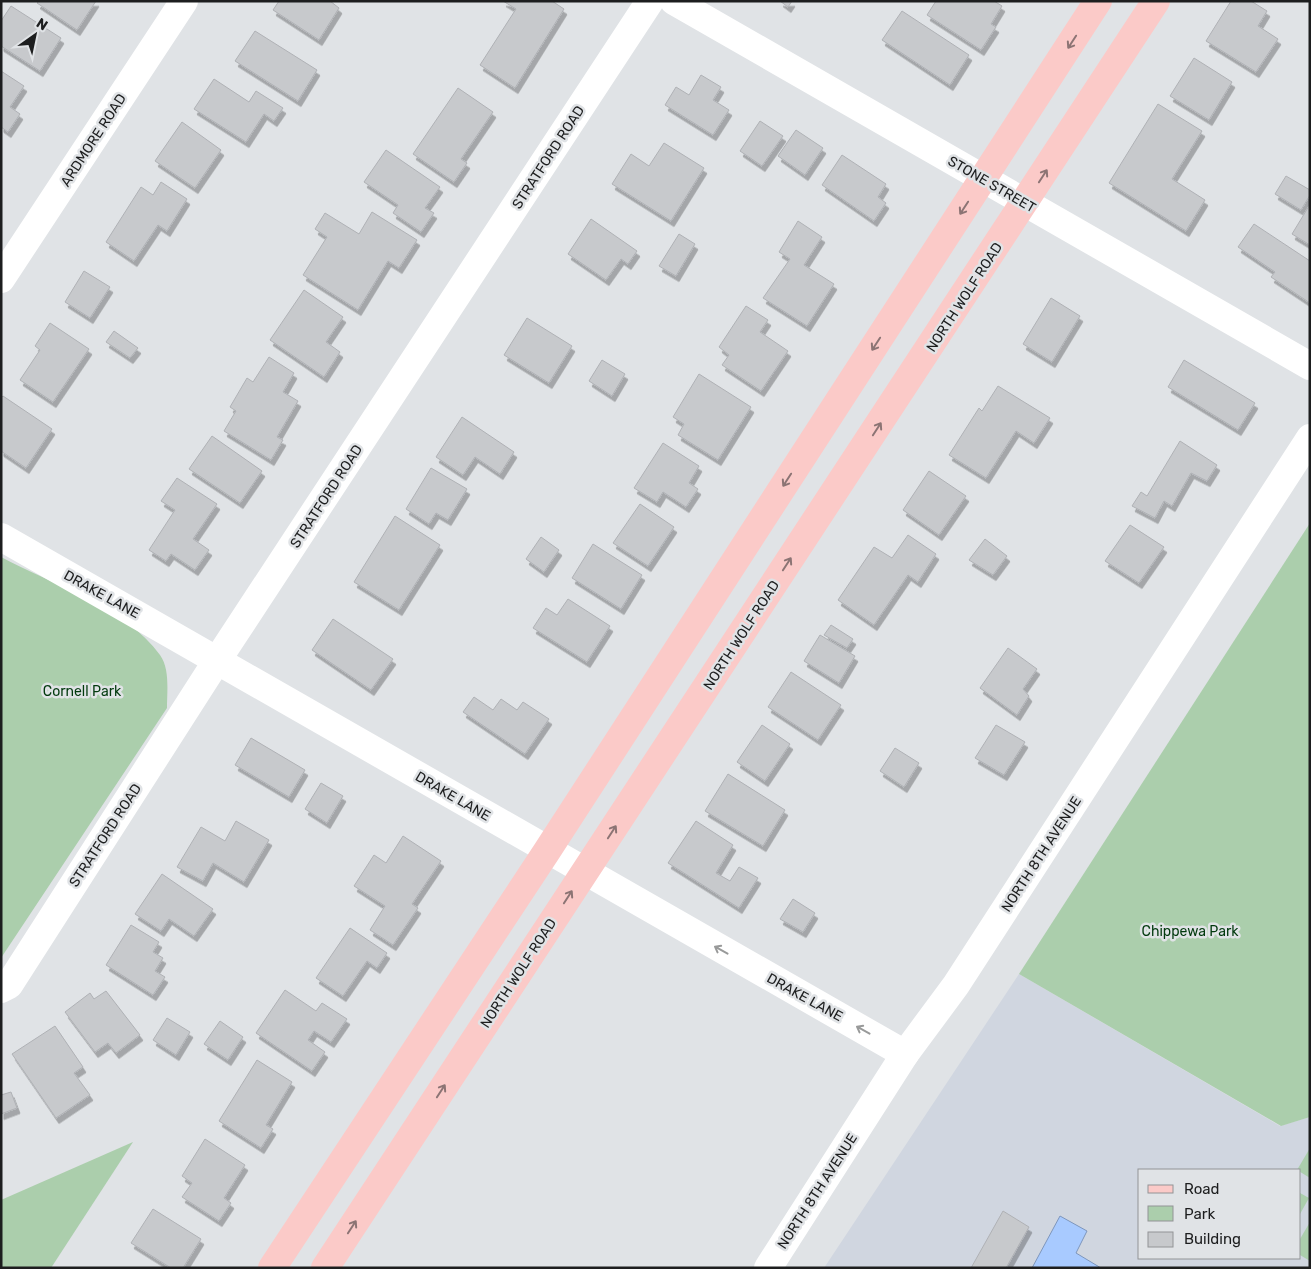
<svg xmlns="http://www.w3.org/2000/svg" width="1311" height="1269" viewBox="0 0 1311 1269" font-family="Rubik,sans-serif">
  <style>
    .built { fill: #d0d6e0; fill-rule: evenodd }
    .green { fill: #abceac }
    .water { fill: #a8caff; stroke: #7e96bc }
    .building { fill: #c7c9cc; stroke: #afb1b5; filter: url(#shadow) }
    .lines { fill: none; stroke-linecap: round; stroke-linejoin: round }
    .minor { stroke: #fff; stroke-width: 28 }
    .major { stroke: #fbcac8; stroke-width: 28 }
    .oneway { stroke: #8c7474 }
    .oneway2 { stroke: #999a9a }
    .labels { text-anchor: middle; stroke-width: 5; stroke-linejoin: round; paint-order: stroke }
    .street-label { font-size: 14px; fill: #1d1e1f; stroke: #e0e3e6 }
    .park-label { font-size: 14px; fill: #023a0e; stroke: #e0e3e6 }
  </style>
  <defs>
    <filter id="shadow"><feDropShadow dx="3" dy="5.5" stdDeviation="0" flood-color="#0004"/></filter>
  </defs>
  <rect width="100%" height="100%" fill="#e0e3e6"/>
  <!-- built -->
  <path class="built" d="M1019,974L1280,1126L1310,1117V1268H824ZM1140,1170H1300V1258H1140Z"/>
  <!-- green -->
  <g class="green">
    <polygon points="1310,523 1310,1117 1281,1126 1019,974"/>
    <path d="M1,557C51,584 127,608 160,655C170,669 167,691 167,708L1,958Z"/>
    <polygon points="133,1142 51,1268 1,1268 1,1200"/>
    <polygon points="1310,1148 1310,1178 1297,1170"/>
    <polygon points="1300,1193 1309,1198 1300,1214"/>
    <polygon points="1310,1222 1310,1261 1300,1255 1300,1239"/>
  </g>
  <!-- water -->
  <polygon class="water" points="1060,1216 1087,1231 1076,1253 1101,1268 1032,1268"/>
  <!-- building -->
  <g class="building">
    <polygon points="39,1 96,1 77,30 37,3"/>
    <polygon points="279,1 330,1 339,8 319,40 273,10"/>
    <polygon points="503,1 552,1 564,9 515,88 480,65 516,9"/>
    <polygon points="780,1 792,1 788,7"/>
    <polygon points="936,1 994,1 1002,6 991,24 996,27 981,50 927,15"/>
    <polygon points="1231,1 1251,1 1267,11 1258,26 1278,39 1256,72 1206,41"/>
    <polygon points="11,6 61,38 40,71 1,46 1,21"/>
    <polygon points="902,11 969,55 950,85 882,40"/>
    <polygon points="255,31 317,70 298,101 235,61"/>
    <polygon points="1194,58 1232,82 1209,120 1170,96"/>
    <polygon points="1,71 24,86 10,107 20,114 8,132 1,127"/>
    <polygon points="701,75 721,87 713,100 729,110 713,135 665,105 676,87 689,95"/>
    <polygon points="214,79 249,102 256,91 283,108 274,121 264,114 246,142 194,109"/>
    <polygon points="458,88 493,112 461,159 467,163 454,182 413,154"/>
    <polygon points="1158,104 1202,131 1172,179 1205,200 1186,231 1109,183"/>
    <polygon points="760,121 783,136 762,166 740,151"/>
    <polygon points="182,122 221,150 195,188 155,161"/>
    <polygon points="796,130 823,148 805,175 778,156"/>
    <polygon points="664,143 704,168 671,221 612,184 631,154 649,166"/>
    <polygon points="386,150 440,187 425,208 434,213 421,232 393,213 398,205 364,182"/>
    <polygon points="842,155 886,184 878,197 886,203 874,221 822,185"/>
    <polygon points="1286,176 1310,190 1310,195 1301,210 1275,194"/>
    <polygon points="161,182 187,199 167,231 158,225 134,261 106,242 141,187 153,195"/>
    <polygon points="1309,206 1310,207 1310,245 1292,234"/>
    <polygon points="372,212 417,240 399,268 388,261 358,310 303,275 327,237 315,229 325,213 359,234"/>
    <polygon points="591,219 637,251 628,264 621,259 606,280 568,254"/>
    <polygon points="798,221 822,237 804,265 834,284 807,326 763,298 790,259 779,252"/>
    <polygon points="1254,224 1310,261 1310,303 1271,277 1275,272 1238,247"/>
    <polygon points="679,234 695,244 676,276 659,266"/>
    <polygon points="84,271 110,287 90,318 65,302"/>
    <polygon points="304,290 343,317 326,342 340,352 324,377 270,340"/>
    <polygon points="1051,298 1080,316 1052,362 1023,344"/>
    <polygon points="746,306 768,320 760,332 788,351 761,391 722,365 729,355 719,347"/>
    <polygon points="527,318 572,346 549,383 504,355"/>
    <polygon points="50,323 89,349 53,402 20,380 40,350 35,346"/>
    <polygon points="114,331 138,348 130,358 106,342"/>
    <polygon points="269,357 294,373 283,392 298,401 277,437 283,440 271,460 224,431 236,411 230,407 247,378 253,382"/>
    <polygon points="602,360 625,374 612,396 589,381"/>
    <polygon points="1184,360 1255,403 1238,430 1168,387"/>
    <polygon points="699,374 751,407 718,460 678,435 684,424 673,417"/>
    <polygon points="998,386 1050,418 1034,443 1016,431 986,478 949,455 979,408 982,411"/>
    <polygon points="3,396 52,429 26,468 1,451 1,398"/>
    <polygon points="462,417 514,452 500,474 475,457 463,475 436,457"/>
    <polygon points="212,436 262,471 240,503 189,469"/>
    <polygon points="1180,441 1217,465 1207,481 1191,473 1172,506 1164,501 1155,518 1132,506 1141,492 1147,496"/>
    <polygon points="663,443 699,466 689,483 698,489 686,507 663,492 657,502 634,488"/>
    <polygon points="431,468 467,489 448,520 436,513 429,524 406,509"/>
    <polygon points="929,471 966,496 939,535 903,510"/>
    <polygon points="177,478 217,504 193,539 209,550 195,570 171,554 166,561 149,550 175,510 161,501"/>
    <polygon points="640,504 674,527 648,566 613,543"/>
    <polygon points="395,516 440,545 399,610 354,582"/>
    <polygon points="1130,525 1164,547 1139,583 1105,561"/>
    <polygon points="908,535 936,554 918,582 908,575 874,625 838,600 874,547 892,558"/>
    <polygon points="541,537 559,550 544,572 526,559"/>
    <polygon points="985,539 1007,556 993,575 969,560"/>
    <polygon points="593,544 642,575 621,609 572,578"/>
    <polygon points="568,599 610,626 587,662 533,628 546,608 557,615"/>
    <polygon points="333,619 393,659 371,690 312,650"/>
    <polygon points="831,625 853,639 847,648 824,635"/>
    <polygon points="820,635 855,656 839,683 804,661"/>
    <polygon points="1008,648 1037,669 1023,689 1029,696 1017,715 980,688"/>
    <polygon points="791,672 841,705 818,740 768,707"/>
    <polygon points="474,697 493,710 501,699 517,710 523,702 549,719 525,754 463,712"/>
    <polygon points="762,725 790,744 765,781 737,762"/>
    <polygon points="996,725 1025,742 1004,775 975,758"/>
    <polygon points="251,738 305,770 289,797 235,765"/>
    <polygon points="895,748 919,763 904,787 880,771"/>
    <polygon points="728,774 785,810 763,846 705,811"/>
    <polygon points="321,783 343,796 327,823 305,809"/>
    <polygon points="236,821 269,840 244,882 213,863 203,881 177,867 201,827 225,841"/>
    <polygon points="696,821 733,845 716,873 730,881 739,867 758,878 739,908 668,863"/>
    <polygon points="403,836 441,861 412,904 418,908 393,945 370,930 385,906 354,886 374,855 386,863"/>
    <polygon points="162,874 213,909 194,936 169,919 161,931 135,914"/>
    <polygon points="793,899 815,913 803,932 780,919"/>
    <polygon points="131,925 159,942 153,952 163,958 155,971 165,977 153,995 106,965"/>
    <polygon points="350,928 387,953 377,968 367,961 343,996 316,978"/>
    <polygon points="285,990 316,1011 322,1003 347,1019 331,1042 314,1031 308,1040 325,1052 312,1071 256,1033"/>
    <polygon points="106,991 140,1035 116,1053 108,1043 95,1052 65,1012 90,993 94,999"/>
    <polygon points="167,1018 190,1032 176,1055 153,1040"/>
    <polygon points="220,1021 243,1037 228,1060 204,1044"/>
    <polygon points="55,1026 83,1067 74,1073 90,1095 56,1118 12,1054"/>
    <polygon points="257,1060 292,1082 266,1125 273,1129 261,1148 219,1121"/>
    <polygon points="11,1092 17,1108 1,1114 1,1095"/>
    <polygon points="205,1139 245,1165 224,1198 231,1203 219,1221 182,1197 192,1183 182,1176"/>
    <polygon points="153,1209 201,1239 183,1268 171,1268 131,1243"/>
    <polygon points="1003,1211 1029,1227 1006,1268 971,1268"/>
  </g>
  <g class="lines">
    <!-- minor -->
    <g class="minor">
      <polyline points="674,1 1310,366"/>
      <polyline points="1,279 184,1"/>
      <polyline points="1,537 905,1054"/>
      <polyline points="1,989 9,985 218,659 650,1"/>
      <polyline points="768,1268 905,1054 956,985 1310,438"/>
    </g>
    <!-- major -->
    <g class="major">
      <polyline points="272,1268 547,851 1098,1"/>
      <polyline points="325,1268 1156,1"/>
    </g>
  </g>
  <!-- one-way arrows -->
  <defs><path id="oneway-shaft" d="M-6 0H5M1.5-3L5.5 0L1.5 3" fill="none" stroke-width="1.6" stroke-linecap="round" stroke-linejoin="round" transform="scale(1.25)"/></defs>
  <g class="oneway">
    <use href="#oneway-shaft" transform="translate(1072 42) rotate(123)"/>
    <use href="#oneway-shaft" transform="translate(1043 176) rotate(-57)"/>
    <use href="#oneway-shaft" transform="translate(964 208) rotate(123)"/>
    <use href="#oneway-shaft" transform="translate(876 344) rotate(123)"/>
    <use href="#oneway-shaft" transform="translate(877 429) rotate(-57)"/>
    <use href="#oneway-shaft" transform="translate(787 480) rotate(123)"/>
    <use href="#oneway-shaft" transform="translate(787 564) rotate(-57)"/>
    <use href="#oneway-shaft" transform="translate(612 832) rotate(-57)"/>
    <use href="#oneway-shaft" transform="translate(568 897) rotate(-57)"/>
    <use href="#oneway-shaft" transform="translate(441 1091) rotate(-57)"/>
    <use href="#oneway-shaft" transform="translate(352 1227) rotate(-57)"/>
  </g>
  <g class="oneway2">
    <use href="#oneway-shaft" transform="translate(721 950) rotate(-151)"/>
    <use href="#oneway-shaft" transform="translate(863 1030) rotate(-151)"/>
  </g>
  <g class="labels">
    <!-- street labels -->
    <g class="street-label">
      <text transform="translate(93 140) rotate(-57)" y="5">ARDMORE ROAD</text>
      <text transform="translate(548 157) rotate(-57)" y="5">STRATFORD ROAD</text>
      <text transform="translate(992 184) rotate(30)" y="5">STONE STREET</text>
      <text transform="translate(964 297) rotate(-57)" y="5">NORTH WOLF ROAD</text>
      <text transform="translate(326 496) rotate(-57)" y="5">STRATFORD ROAD</text>
      <text transform="translate(102 594) rotate(29)" y="5">DRAKE LANE</text>
      <text transform="translate(741 635) rotate(-57)" y="5">NORTH WOLF ROAD</text>
      <text transform="translate(453 796) rotate(30)" y="5">DRAKE LANE</text>
      <text transform="translate(105 835) rotate(-57)" y="5">STRATFORD ROAD</text>
      <text transform="translate(1041 854) rotate(-57)" y="5">NORTH 8TH AVENUE</text>
      <text transform="translate(518 973) rotate(-57)" y="5">NORTH WOLF ROAD</text>
      <text transform="translate(805 997) rotate(29)" y="5">DRAKE LANE</text>
      <text transform="translate(817 1191) rotate(-57)" y="5">NORTH 8TH AVENUE</text>
    </g>
    <!-- park labels -->
    <g class="park-label">
      <text x="82" y="696">Cornell Park</text>
      <text x="1190" y="936">Chippewa Park</text>
    </g>
  </g>
  <!-- border -->
  <rect width="1311" height="1269" fill="none" stroke="#1d1e1f" stroke-width="5"/>
  <!-- legend -->
  <rect x="1138" y="1169" width="162" height="90" fill="#e0e3e6" stroke="#929496"/>
  <rect x="1148" y="1185" width="25" height="8" fill="#fbcac8" stroke="#929496"/>
  <text x="1184" y="1194" font-size="15" fill="#1d1e1f">Road</text>
  <rect x="1148" y="1206" width="25" height="15" fill="#abceac" stroke="#929496"/>
  <text x="1184" y="1219" font-size="15" fill="#1d1e1f">Park</text>
  <rect x="1148" y="1232" width="25" height="15" fill="#c7c9cc" stroke="#929496"/>
  <text x="1184" y="1244" font-size="15" fill="#1d1e1f">Building</text>
  <!-- north arrow -->
  <g transform="translate(35 35) rotate(33)" stroke="#e0e3e6" stroke-width="4" paint-order="stroke">
  <path d="M0-4L9 19L0 12L-9 19Z" fill="#1d1e1f"/>
  <text y="-8" font-size="14" font-weight="bold" text-anchor="middle" fill="#1d1e1f">N</text>
  </g>
</svg>
